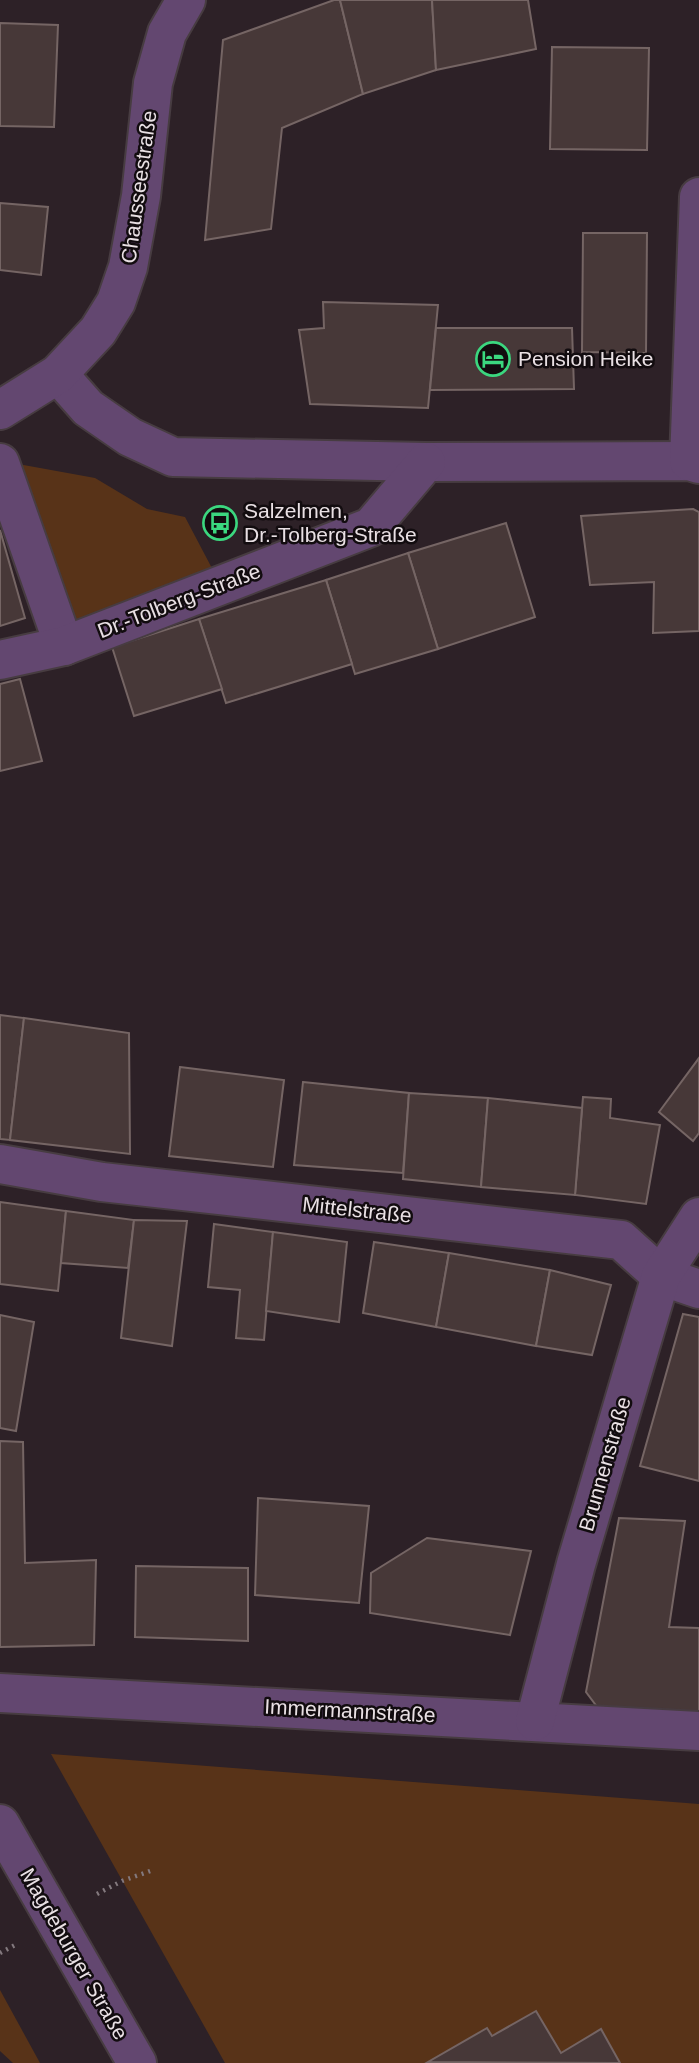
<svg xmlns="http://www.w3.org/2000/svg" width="699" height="2063" viewBox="0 0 699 2063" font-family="Helvetica,sans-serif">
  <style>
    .green { fill: #583318 }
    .building { fill: #473838; stroke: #756564; stroke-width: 2 }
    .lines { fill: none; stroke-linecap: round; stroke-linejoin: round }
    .minor-casing { stroke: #473c41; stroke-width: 42 }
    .path { stroke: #83797e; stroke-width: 4.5; stroke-dasharray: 2 5; stroke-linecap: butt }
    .minor { stroke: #634770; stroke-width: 38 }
    .labels { text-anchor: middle; stroke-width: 5; stroke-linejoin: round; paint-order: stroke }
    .street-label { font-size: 21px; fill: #e9e0e4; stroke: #120c0f }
    .poi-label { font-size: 21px; fill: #e9e0e4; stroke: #120c0f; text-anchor: start }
  </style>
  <rect width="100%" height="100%" fill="#2d2127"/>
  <!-- green -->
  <g class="green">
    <polygon points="18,464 95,478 147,509 185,517 215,574 69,629"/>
    <polygon points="51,1754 699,1804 699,2063 225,2063"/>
    <polygon points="0,1990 40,2063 13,2063 0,2051"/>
  </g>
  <!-- building -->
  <g class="building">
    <polygon points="334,0 340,0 363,94 282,128 271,229 205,240 223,40"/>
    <polygon points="340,0 432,0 436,70 363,94"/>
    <polygon points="432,0 528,0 536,49 436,70"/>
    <polygon points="0,23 58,25 54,127 0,126"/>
    <polygon points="552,47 649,48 647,150 550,149"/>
    <polygon points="0,203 48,207 41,275 0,270"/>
    <polygon points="583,233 647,233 646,353 582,352"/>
    <polygon points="323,302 438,305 428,408 310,404 299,330 324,328"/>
    <polygon points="436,328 572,328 574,389 430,390"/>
    <polygon points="693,509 699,512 699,631 653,633 654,582 590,585 581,516"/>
    <polygon points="506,523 535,617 438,649 408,553"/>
    <polygon points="0,530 25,618 0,626"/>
    <polygon points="408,553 438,649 355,674 326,580"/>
    <polygon points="326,580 352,664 226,703 199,619"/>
    <polygon points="199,619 222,689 134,716 112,647"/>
    <polygon points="20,679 42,761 0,771 0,684"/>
    <polygon points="0,1015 24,1018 10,1140 0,1139"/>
    <polygon points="24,1018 129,1033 130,1154 10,1140"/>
    <polygon points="699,1058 699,1133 693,1141 659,1112"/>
    <polygon points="180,1067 284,1080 273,1167 169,1156"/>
    <polygon points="303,1082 409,1093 403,1173 294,1165"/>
    <polygon points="409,1093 488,1098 481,1187 403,1179"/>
    <polygon points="583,1097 611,1099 610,1118 660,1125 646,1204 575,1195"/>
    <polygon points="488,1098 582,1108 575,1195 481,1187"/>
    <polygon points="0,1202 66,1211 58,1291 0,1284"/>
    <polygon points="66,1211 134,1220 128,1268 61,1263"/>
    <polygon points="134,1220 187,1221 172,1346 121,1338"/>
    <polygon points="214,1224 273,1232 264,1340 236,1338 240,1290 208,1287"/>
    <polygon points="273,1232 347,1242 339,1322 266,1311"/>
    <polygon points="374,1242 449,1253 436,1327 363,1313"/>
    <polygon points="449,1253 550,1270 536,1346 436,1327"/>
    <polygon points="550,1270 611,1285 592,1355 536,1346"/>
    <polygon points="683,1314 699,1317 699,1481 640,1466"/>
    <polygon points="0,1315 34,1322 16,1431 0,1428"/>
    <polygon points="0,1441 23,1442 25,1563 96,1560 94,1645 0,1647"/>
    <polygon points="258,1498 369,1506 359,1603 255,1595"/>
    <polygon points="619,1518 685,1521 669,1627 699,1628 699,1712 598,1708 586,1692"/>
    <polygon points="427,1538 531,1551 510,1635 370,1613 371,1573"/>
    <polygon points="136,1566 248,1568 248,1641 135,1637"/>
    <polygon points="536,2011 561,2053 601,2029 620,2063 428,2062 487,2028 492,2036"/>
  </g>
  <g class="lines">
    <!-- minor casing -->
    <g class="minor-casing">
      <g id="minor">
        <polyline points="58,374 88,408 130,437 173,457 426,462 689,461 699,464"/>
        <polyline points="0,410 58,374 98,331 116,302 128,267 141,196 153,83 167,33 186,0"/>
        <polyline points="689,461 699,197"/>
        <polyline points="0,463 64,646"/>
        <polyline points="0,660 64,646 371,527 426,462"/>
        <polyline points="0,1164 102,1182 621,1240 661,1276 699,1289"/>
        <polyline points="0,1693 699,1731"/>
        <polyline points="535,1721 576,1564 661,1276 699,1217"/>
        <polyline points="0,1824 137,2063"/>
      </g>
    </g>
    <!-- path -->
    <g class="path">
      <polyline points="97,1894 122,1881 153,1870"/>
      <polyline points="0,1953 15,1945"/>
    </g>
    <!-- minor -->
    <use href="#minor" class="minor"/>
  </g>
  <!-- icons -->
  <defs>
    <g id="hotel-ring" transform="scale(1.75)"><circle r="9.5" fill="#120c0f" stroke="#3bd77f" stroke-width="1.5"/><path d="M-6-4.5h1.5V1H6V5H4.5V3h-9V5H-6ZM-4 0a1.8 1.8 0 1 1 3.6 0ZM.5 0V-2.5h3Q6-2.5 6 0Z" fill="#3bd77f"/></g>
    <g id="bus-ring" transform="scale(1.75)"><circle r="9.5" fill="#120c0f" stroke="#3bd77f" stroke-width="1.5"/><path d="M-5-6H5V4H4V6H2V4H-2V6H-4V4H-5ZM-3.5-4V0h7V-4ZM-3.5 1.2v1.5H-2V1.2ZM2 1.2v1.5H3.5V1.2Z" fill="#3bd77f"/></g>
  </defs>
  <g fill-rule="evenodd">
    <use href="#hotel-ring" x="493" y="359"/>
    <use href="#bus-ring" x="220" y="523"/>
  </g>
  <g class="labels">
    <!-- street labels -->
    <g class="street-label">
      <text transform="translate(139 187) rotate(-82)" y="7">Chausseestraße</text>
      <text transform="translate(179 601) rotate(-21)" y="7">Dr.-Tolberg-Straße</text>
      <text transform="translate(357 1210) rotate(6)" y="7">Mittelstraße</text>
      <text transform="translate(605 1464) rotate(-74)" y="7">Brunnenstraße</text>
      <text transform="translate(350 1711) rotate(3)" y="7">Immermannstraße</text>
      <text transform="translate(74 1954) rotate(60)" y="7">Magdeburger Straße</text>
    </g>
    <!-- poi labels -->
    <g class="poi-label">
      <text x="518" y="366">Pension Heike</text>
      <text x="244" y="518">Salzelmen,<tspan x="244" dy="24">Dr.-Tolberg-Straße</tspan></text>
    </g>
  </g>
</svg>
